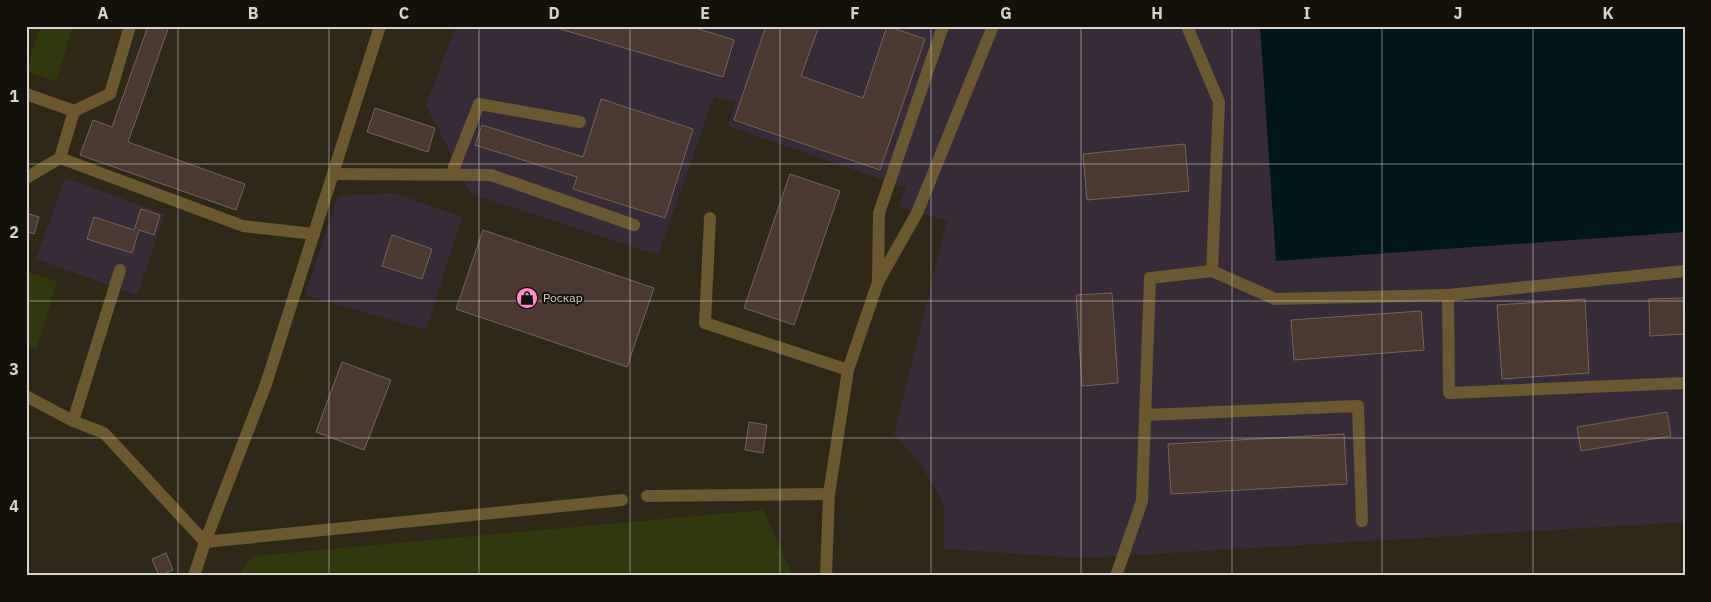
<svg xmlns="http://www.w3.org/2000/svg" width="1711" height="602" viewBox="0 0 1711 602" font-family="'IBM Plex Sans',sans-serif">
  <style>
    .industrial { fill: #382b38 }
    .green { fill: #313810 }
    .water { fill: #01161a }
    .building { fill: #4a3831; stroke: #77635c }
    .lines { fill: none; stroke-linecap: round; stroke-linejoin: round }
    .service { stroke: #6b5730; stroke-width: 12 }
    .grid { fill: none; stroke: #d9d4cb; stroke-width: 1; stroke-opacity: 0.55 }
    .labels { text-anchor: middle; stroke-width: 4; stroke-linejoin: round; paint-order: stroke }
    .poi-label { font-size: 12px; fill: #d9d4cb; stroke: #14110a; text-anchor: start }
    .neatline { fill: none; stroke: #d9d4cb; stroke-width: 2 }
    .grid-label { font-size: 16px; text-anchor: middle; font-weight: bold; fill: #d9d4cb }
  </style>
  <rect width="100%" height="100%" fill="#2f2718"/>
  <!-- industrial -->
  <g class="industrial">
    <polygon points="456,26 1685,26 1685,522 1085,558 944,549 944,505 922,466 894,434 947,221 899,207 906,188 728,126 736,102 714,97 658,255 471,194 426,105"/>
    <polygon points="65,178 165,214 137,295 36,259"/>
    <polygon points="394,193 462,217 426,330 305,295 338,196"/>
  </g>
  <!-- green -->
  <g class="green">
    <polygon points="40,26 73,26 56,81 26,71"/>
    <polygon points="26,272 57,281 37,348 26,345"/>
    <polygon points="763,510 793,576 237,576 253,556"/>
  </g>
  <!-- water -->
  <polygon class="water" points="1260,26 1685,26 1685,232 1276,261"/>
  <!-- building -->
  <g class="building">
    <polygon points="148,26 169,26 128,142 245,184 236,210 80,155 93,120 112,127"/>
    <polygon points="550,26 689,26 734,40 723,77"/>
    <polygon points="766,26 819,26 801,76 863,98 887,26 925,39 880,170 734,120"/>
    <polygon points="601,99 693,129 665,218 573,189 577,177 475,145 482,125 583,157"/>
    <polygon points="375,108 435,128 428,152 367,132"/>
    <polygon points="1185,144 1189,191 1087,200 1083,154"/>
    <polygon points="790,174 840,191 794,325 744,308"/>
    <polygon points="141,209 160,215 154,235 139,230 132,253 87,239 94,217 134,230"/>
    <polygon points="26,213 39,217 34,234 26,231"/>
    <polygon points="483,230 654,288 627,367 456,309"/>
    <polygon points="392,235 432,249 422,279 382,266"/>
    <polygon points="1112,293 1118,383 1082,386 1076,295"/>
    <polygon points="1683,298 1684,334 1650,336 1649,299"/>
    <polygon points="1585,299 1589,373 1502,379 1497,305"/>
    <polygon points="1421,311 1424,350 1294,360 1291,320"/>
    <polygon points="342,362 391,380 364,450 316,432"/>
    <polygon points="1667,412 1671,436 1581,451 1577,427"/>
    <polygon points="749,422 767,425 763,453 745,450"/>
    <polygon points="1344,434 1347,484 1171,494 1168,444"/>
    <polygon points="166,553 173,570 159,576 152,559"/>
  </g>
  <g class="lines">
    <!-- service -->
    <g class="service">
      <polyline points="1187,26 1219,102 1212,271"/>
      <polyline points="26,94 74,111 60,158 26,178"/>
      <polyline points="74,111 110,94 130,26"/>
      <polyline points="60,158 243,226 314,234"/>
      <polyline points="333,174 491,175 634,225"/>
      <polyline points="451,175 479,104 580,122"/>
      <polyline points="710,218 705,323 848,370"/>
      <polyline points="878,281 879,213 943,26"/>
      <polyline points="1448,295 1449,393 1685,383"/>
      <polyline points="26,396 73,421 104,433 205,542 622,500"/>
      <polyline points="1145,415 1358,406 1362,521"/>
      <polyline points="73,421 120,270"/>
      <polyline points="647,496 829,494"/>
      <polyline points="194,576 205,542 266,384 380,26"/>
      <polyline points="826,576 829,494 848,370 878,282 917,213 993,26"/>
      <polyline points="1116,576 1142,501 1150,278 1212,271 1275,299 1448,295 1685,271"/>
    </g>
  </g>
  <!-- grid -->
  <path class="grid" d="M178,26V576M329,26V576M479,26V576M630,26V576M780,26V576M931,26V576M1081,26V576M1232,26V576M1382,26V576M1533,26V576M26,164H1685M26,301H1685M26,438H1685"/>
  <!-- icons -->
  <defs>
    <g id="shop-disc" transform="scale(1.125)"><circle r="9.5" fill="#fb8fc6" stroke="#14110a"/><path d="M-5-2.5h2.3a2.7 3.5 0 0 1 5.4 0H5L5.5 6h-11ZM-1.5-2.5h3a1.5 2.3 0 0 0-3 0Z" fill="#111"/></g>
  </defs>
  <g fill-rule="evenodd">
    <use href="#shop-disc" x="527" y="298"/>
  </g>
  <g class="labels">
    <!-- poi labels -->
    <g class="poi-label">
      <text x="543" y="302">Роскар</text>
    </g>
  </g>
  <!-- border -->
  <rect width="1711" height="602" fill="none" stroke="#14110a" stroke-width="55"/>
  <rect x="28" y="28" width="1656" height="546" class="neatline"/>
  <g class="grid-label">
    <text x="103" y="19">A</text>
    <text x="253" y="19">B</text>
    <text x="404" y="19">C</text>
    <text x="554" y="19">D</text>
    <text x="705" y="19">E</text>
    <text x="855" y="19">F</text>
    <text x="1006" y="19">G</text>
    <text x="1157" y="19">H</text>
    <text x="1307" y="19">I</text>
    <text x="1458" y="19">J</text>
    <text x="1608" y="19">K</text>
    <text x="14" y="102">1</text>
    <text x="14" y="238">2</text>
    <text x="14" y="375">3</text>
    <text x="14" y="512">4</text>
  </g>
</svg>
